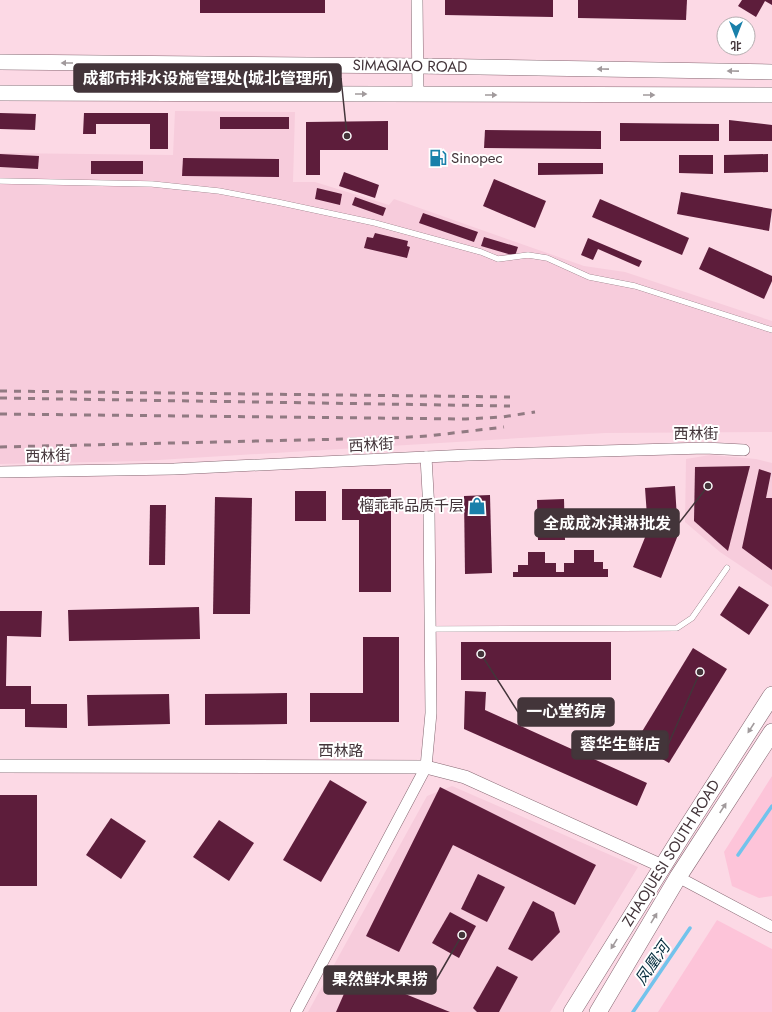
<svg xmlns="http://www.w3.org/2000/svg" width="772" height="1012" viewBox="0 0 772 1012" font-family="Jost,'Noto Sans SC',sans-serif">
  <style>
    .built { fill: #f7ccdc }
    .green { fill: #fdc4d9 }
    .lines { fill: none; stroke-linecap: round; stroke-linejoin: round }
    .stream { stroke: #72c3ec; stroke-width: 3.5 }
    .building { fill: #5d1d3b }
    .service-casing { stroke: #866772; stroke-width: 6 }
    .minor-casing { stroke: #866772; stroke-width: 12 }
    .tertiary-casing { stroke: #866772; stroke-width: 14 }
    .secondary-casing { stroke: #866772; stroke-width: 16 }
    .primary-casing { stroke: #866772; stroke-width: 18 }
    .service { stroke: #fff; stroke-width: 5.5 }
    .minor { stroke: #fff; stroke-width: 11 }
    .tertiary { stroke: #fff; stroke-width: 13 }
    .secondary { stroke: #fff; stroke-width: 15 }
    .primary { stroke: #fff; stroke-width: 17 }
    .rail { stroke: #917a82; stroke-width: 3; stroke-dasharray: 7 7; stroke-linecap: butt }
    .oneway { fill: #a19a9c }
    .labels { text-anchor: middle; stroke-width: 4; stroke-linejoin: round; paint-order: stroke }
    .street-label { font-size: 15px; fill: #43353a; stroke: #fff }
    .poi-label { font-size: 15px; fill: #43353a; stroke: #fff; text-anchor: start }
    .water-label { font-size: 16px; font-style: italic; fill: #082f40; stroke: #fff }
    .leader { fill: none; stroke: #43353a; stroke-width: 1.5 }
    .callout-dot { fill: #43353a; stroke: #fff; stroke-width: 1.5 }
    .callout { fill: #43353a; stroke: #43353a; stroke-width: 1.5 }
    .callout-label { font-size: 16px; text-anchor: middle; font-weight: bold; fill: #fff }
  </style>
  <rect width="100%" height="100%" fill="#fcd9e5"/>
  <!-- built -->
  <g class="built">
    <polygon points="175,111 295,112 293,182 315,182 389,205 394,199 584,266 625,272 772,321 772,432 605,433 142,461 0,464 0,153 173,155"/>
    <polygon points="710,455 756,459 772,463 772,587 720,552 685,522 686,459"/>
    <polygon points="452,786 638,867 550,1012 308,1012 427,796"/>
  </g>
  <!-- green -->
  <g class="green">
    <polygon points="772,776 772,896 759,898 732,886 724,852"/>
    <polygon points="717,920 772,949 772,1012 658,1012"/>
  </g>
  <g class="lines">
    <!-- stream -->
    <g class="stream">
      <polyline points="738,855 772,806"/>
      <polyline points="633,1012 690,928"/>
    </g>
  </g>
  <!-- building -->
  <g class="building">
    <rect x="200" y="0" width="125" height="13"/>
    <polygon points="445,0 553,0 553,17 445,15"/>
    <polygon points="578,0 687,0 686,20 578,18"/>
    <polygon points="742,0 772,0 772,5 765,1 756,17 738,6"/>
    <polygon points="0,113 36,114 35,130 0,129"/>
    <polygon points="84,113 168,113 168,149 150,149 150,124 96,124 96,134 83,134"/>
    <rect x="220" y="117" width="69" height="12"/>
    <polygon points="729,120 772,125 772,141 729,141"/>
    <polygon points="388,121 388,150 320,150 320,175 306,175 306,122"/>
    <polygon points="620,123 719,124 719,141 620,141"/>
    <polygon points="485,130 601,131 601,149 484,148"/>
    <polygon points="0,154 39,156 38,169 0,167"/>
    <polygon points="768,154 768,172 724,173 724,155"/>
    <polygon points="679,155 713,155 713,174 679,173"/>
    <polygon points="183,158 279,159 279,177 182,176"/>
    <rect x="91" y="161" width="52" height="13"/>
    <polygon points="538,163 603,163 603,174 538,175"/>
    <polygon points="344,172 379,185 375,198 339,186"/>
    <polygon points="494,179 546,201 535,228 483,206"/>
    <polygon points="317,188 342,194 340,205 315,199"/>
    <polygon points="681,192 772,209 769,231 677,214"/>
    <polygon points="355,197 386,208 383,216 352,205"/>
    <polygon points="600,199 689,238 682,255 592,217"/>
    <polygon points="423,213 478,232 474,242 419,223"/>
    <polygon points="375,233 408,241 407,246 410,247 407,258 364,248 367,237 373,238"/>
    <polygon points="484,237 518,247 515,256 481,246"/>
    <polygon points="588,238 642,261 639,267 598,249 593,260 581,255"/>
    <polygon points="709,247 772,276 772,281 764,299 699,269"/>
    <polygon points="750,466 728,551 694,521 695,467"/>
    <polygon points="759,469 771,473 766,498 772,498 772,570 742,548"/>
    <polygon points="675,486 678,535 661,578 633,567 648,530 645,488"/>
    <polygon points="342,489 391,489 391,592 359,592 359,520 342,520"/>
    <rect x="295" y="491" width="31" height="30"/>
    <polygon points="490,495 492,573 465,574 464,496"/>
    <polygon points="215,497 252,498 250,614 213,614"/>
    <polygon points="564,499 565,540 538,540 537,500"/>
    <polygon points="150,505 166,505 165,565 149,565"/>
    <polygon points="574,550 594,550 594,562 603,562 603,569 608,569 608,577 513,577 513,572 518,572 518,565 528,565 528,552 545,552 545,563 556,563 556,572 564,572 564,563 574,563"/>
    <polygon points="739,586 769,605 749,635 720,615"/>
    <polygon points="199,607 200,639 69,641 68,610"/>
    <polygon points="0,611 42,611 41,637 7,636 6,686 31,686 31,704 67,704 67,728 25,727 25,709 0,709"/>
    <polygon points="363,637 399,637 399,722 310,722 310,693 363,693"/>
    <rect x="461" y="642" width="150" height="38"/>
    <polygon points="693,648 727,669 669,763 635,743"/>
    <polygon points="465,691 486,692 485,710 647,783 637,806 464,729"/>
    <polygon points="287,693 287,724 205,725 205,694"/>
    <polygon points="169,694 170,724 88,726 87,695"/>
    <polygon points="330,780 367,802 321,882 283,860"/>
    <polygon points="440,787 596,865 575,905 453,845 399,952 366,936"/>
    <rect x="0" y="795" width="37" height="91"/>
    <polygon points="111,818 146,841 121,879 86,855"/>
    <polygon points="219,820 254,843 229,881 193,857"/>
    <polygon points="478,874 505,887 487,922 461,909"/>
    <polygon points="533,901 554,912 560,932 532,961 508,949"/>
    <polygon points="450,912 476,926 459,958 432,943"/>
    <polygon points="497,966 518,977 499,1012 477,1012 473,1008"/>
    <polygon points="353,973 450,1012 336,1012"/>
  </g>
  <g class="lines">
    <!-- service casing -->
    <g class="service-casing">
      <g id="service">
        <polyline points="0,181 152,184 219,191 277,202 375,223 481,252 498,259 528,255 547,258 589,277 635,286 772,330"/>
        <polyline points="430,629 677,628 692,618 727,568"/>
      </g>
    </g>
    <!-- minor casing -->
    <g class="minor-casing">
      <g id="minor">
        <polyline points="417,0 418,95"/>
        <polyline points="0,472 174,469 468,455 705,448 744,450"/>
        <polyline points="678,877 772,927"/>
        <polyline points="296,1012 426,767 431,713 429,510 426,457"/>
      </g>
    </g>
    <!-- tertiary casing -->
    <g class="tertiary-casing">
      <polyline id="tertiary" points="0,766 426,767 465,777 662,866"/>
    </g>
    <!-- secondary casing -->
    <g class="secondary-casing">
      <g id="secondary">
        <polyline points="0,62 418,66 772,72"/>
        <polyline points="0,93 772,95"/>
      </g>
    </g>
    <!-- primary casing -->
    <g class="primary-casing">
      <g id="primary">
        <polyline points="572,1012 681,837 772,695"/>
        <polyline points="598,1012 678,877 772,732"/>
      </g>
    </g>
    <!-- service -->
    <use href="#service" class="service"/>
    <!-- minor -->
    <use href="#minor" class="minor"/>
    <!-- tertiary -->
    <use href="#tertiary" class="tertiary"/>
    <!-- secondary -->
    <use href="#secondary" class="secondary"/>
    <!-- primary -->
    <use href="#primary" class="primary"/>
    <!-- rail -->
    <g class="rail">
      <polyline points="0,391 510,397"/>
      <polyline points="0,398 510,406"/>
      <polyline points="0,414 466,419 502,417 535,412"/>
      <polyline points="0,447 389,438 428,436 504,427"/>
    </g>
  </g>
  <!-- one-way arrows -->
  <defs><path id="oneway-solid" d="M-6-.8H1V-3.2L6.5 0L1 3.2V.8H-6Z"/></defs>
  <g class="oneway">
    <use href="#oneway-solid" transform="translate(67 63) rotate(-180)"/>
    <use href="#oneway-solid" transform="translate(603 69) rotate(-179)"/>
    <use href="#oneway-solid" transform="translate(733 71) rotate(-179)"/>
    <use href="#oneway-solid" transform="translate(361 94)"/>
    <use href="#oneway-solid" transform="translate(491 95)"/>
    <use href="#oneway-solid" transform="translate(649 95)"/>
    <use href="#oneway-solid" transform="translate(751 728) rotate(123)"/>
    <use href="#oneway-solid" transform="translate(723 808) rotate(-57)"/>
    <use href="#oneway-solid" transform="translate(654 918) rotate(-59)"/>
    <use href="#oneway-solid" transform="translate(614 944) rotate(122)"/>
  </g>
  <!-- icons -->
  <defs>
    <g id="fuel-bare" transform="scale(1.38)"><path d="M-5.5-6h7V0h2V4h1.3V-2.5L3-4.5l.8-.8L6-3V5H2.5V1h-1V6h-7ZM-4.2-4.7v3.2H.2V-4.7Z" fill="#1980aa" stroke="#fff" stroke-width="2.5" paint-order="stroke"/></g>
    <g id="shop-bare" transform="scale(1.38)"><path d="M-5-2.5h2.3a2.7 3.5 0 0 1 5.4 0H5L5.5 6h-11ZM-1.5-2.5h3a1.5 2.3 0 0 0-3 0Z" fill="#1980aa" stroke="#fff" stroke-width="2.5" paint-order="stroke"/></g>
  </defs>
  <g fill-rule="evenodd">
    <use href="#fuel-bare" x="438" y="158"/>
    <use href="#shop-bare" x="477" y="506"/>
  </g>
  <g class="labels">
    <!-- street labels -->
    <g class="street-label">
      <text transform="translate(410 66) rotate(1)" y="5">SIMAQIAO ROAD</text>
      <text x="696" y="439">西林街</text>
      <text transform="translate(371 445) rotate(-3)" y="5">西林街</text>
      <text transform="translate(48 456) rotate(-1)" y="5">西林街</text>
      <text x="341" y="756">西林路</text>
      <text transform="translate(671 853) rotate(-58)" y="5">ZHAOJUESI SOUTH ROAD</text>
    </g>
    <!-- poi labels -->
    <g class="poi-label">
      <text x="451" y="163">Sinopec</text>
      <text x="464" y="511" text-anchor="end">榴乖乖品质千层</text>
    </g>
    <!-- water labels -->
    <g class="water-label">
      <text transform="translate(652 963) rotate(-56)" y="6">凤凰河</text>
    </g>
  </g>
  <!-- callouts -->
  <path class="leader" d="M347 136L341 78M708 486L679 523M481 654L518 712M700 672L668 745M462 935L436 980"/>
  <g class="callout-dot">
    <circle cx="347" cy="136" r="4"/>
    <circle cx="708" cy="486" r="4"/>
    <circle cx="481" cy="654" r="4"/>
    <circle cx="700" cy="672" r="4"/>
    <circle cx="462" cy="935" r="4"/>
  </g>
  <g class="callout">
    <rect x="74" y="64" width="267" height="28" rx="4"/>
    <rect x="535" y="509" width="144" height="28" rx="4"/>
    <rect x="518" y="698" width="96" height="28" rx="4"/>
    <rect x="572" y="731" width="96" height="28" rx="4"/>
    <rect x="324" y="966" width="112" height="28" rx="4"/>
  </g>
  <g class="callout-label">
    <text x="208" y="84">成都市排水设施管理处(城北管理所)</text>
    <text x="607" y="529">全成成冰淇淋批发</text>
    <text x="566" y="717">一心堂药房</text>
    <text x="620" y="750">蓉华生鲜店</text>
    <text x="380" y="985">果然鲜水果捞</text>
  </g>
  <!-- north arrow -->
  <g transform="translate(736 36) rotate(180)"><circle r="19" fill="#ffffff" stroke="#b4aeb0"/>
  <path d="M0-3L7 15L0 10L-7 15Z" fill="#1980aa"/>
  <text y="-6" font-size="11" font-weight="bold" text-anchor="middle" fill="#43353a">北</text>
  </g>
</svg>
